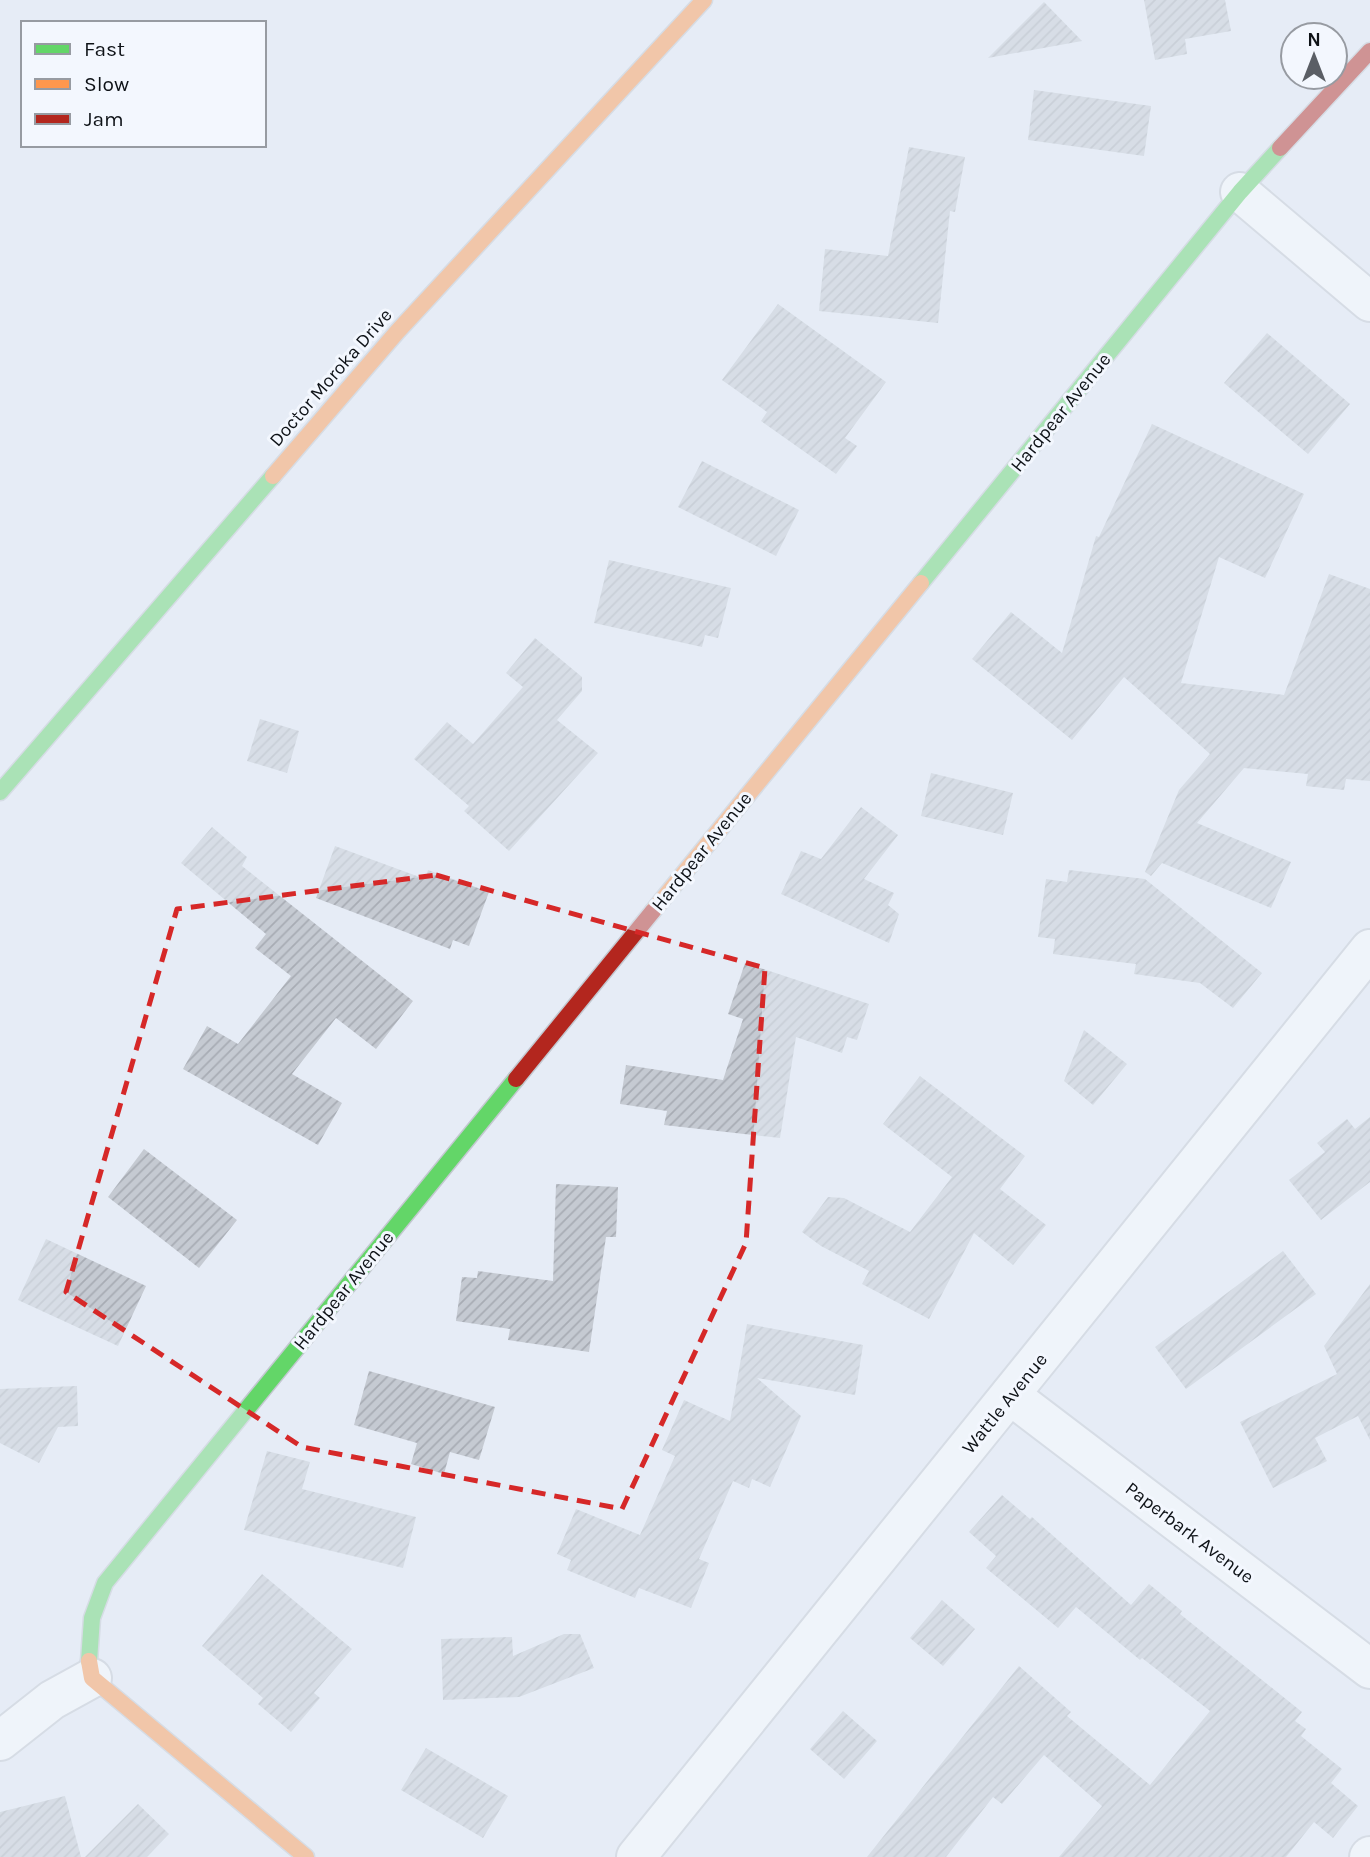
<svg xmlns="http://www.w3.org/2000/svg" width="1370" height="1857" viewBox="0 0 1370 1857" font-family="Karla,sans-serif">
  <style>
    .building { fill: url(#building-hatch) }
    .lines { fill: none; stroke-linecap: round; stroke-linejoin: round }
    .street-casing { stroke: #c3c8d0; stroke-width: 42 }
    .fast-casing { stroke: #c3c8d0; stroke-width: 19 }
    .slow-casing { stroke: #c3c8d0; stroke-width: 19 }
    .jam-casing { stroke: #c3c8d0; stroke-width: 19 }
    .street { stroke: #fbfcfe; stroke-width: 38 }
    .fast { stroke: #63d668; stroke-width: 16 }
    .slow { stroke: #ff974d; stroke-width: 16 }
    .jam { stroke: #b3261e; stroke-width: 16 }
    .marked { fill: none; stroke: #d62828; stroke-width: 5; stroke-dasharray: 14 9; stroke-linejoin: round }
    .labels { text-anchor: middle; stroke-width: 6; stroke-linejoin: round; paint-order: stroke }
    .street-label { font-size: 19px; fill: #0e1217; stroke: #f3f7fe }
  </style>
  <defs>
    <pattern id="building-hatch" width="6" height="6" patternUnits="userSpaceOnUse" patternTransform="scale(1.75)"><rect width="6" height="6" fill="#c5cad2"/><path d="M-1 1l2-2M0 6l6-6M5 7l2-2" fill="none" stroke="#a8acb4"/></pattern>
  </defs>
  <rect width="100%" height="100%" fill="#e6ecf6"/>
  <!-- building -->
  <g class="building">
    <polygon points="1144,0 1225,0 1231,31 1185,39 1187,54 1155,60"/>
    <polygon points="1044,2 1082,41 988,58"/>
    <polygon points="1034,90 1151,106 1144,156 1028,140"/>
    <polygon points="909,147 965,157 955,212 950,211 938,323 819,311 825,249 888,256"/>
    <polygon points="778,304 886,382 845,438 857,446 836,474 761,421 767,412 722,380"/>
    <polygon points="1267,333 1350,404 1308,454 1224,383"/>
    <polygon points="1152,424 1304,494 1265,578 1219,557 1181,683 1284,695 1329,574 1370,589 1370,781 1346,779 1344,790 1306,786 1308,774 1244,768 1197,823 1291,862 1271,908 1162,863 1151,876 1145,872 1179,790 1210,754 1124,677 1072,740 972,659 1011,612 1062,653 1096,536 1099,537"/>
    <polygon points="702,461 799,510 776,556 678,507"/>
    <polygon points="609,560 731,588 718,638 705,635 702,647 594,623"/>
    <polygon points="535,638 582,677 582,691 557,720 598,753 509,851 464,811 469,806 414,759 447,722 473,744 523,687 506,673"/>
    <polygon points="260,719 299,731 287,773 247,761"/>
    <polygon points="931,773 1013,793 1003,835 921,816"/>
    <polygon points="861,807 898,835 864,879 894,893 888,905 899,914 889,943 781,894 801,851 821,859"/>
    <polygon points="212,827 247,857 242,866 413,1001 376,1049 336,1018 292,1074 342,1103 318,1145 183,1069 207,1026 238,1044 291,976 255,948 266,934 181,863"/>
    <polygon points="335,846 425,879 428,870 489,892 469,946 453,940 450,949 316,898"/>
    <polygon points="1069,870 1145,879 1262,973 1233,1008 1200,983 1134,974 1136,964 1053,954 1055,939 1038,937 1046,879 1067,882"/>
    <polygon points="745,963 869,1004 857,1040 847,1037 842,1053 796,1037 780,1138 664,1125 667,1111 620,1104 626,1065 723,1080 743,1019 728,1014"/>
    <polygon points="1084,1030 1127,1064 1093,1105 1064,1081"/>
    <polygon points="920,1076 1025,1156 1000,1189 1046,1225 1013,1265 974,1233 929,1319 862,1284 869,1271 821,1246 802,1232 828,1197 844,1198 910,1232 952,1177 883,1124"/>
    <polygon points="1370,1117 1370,1182 1321,1220 1289,1180 1325,1152 1317,1143 1347,1119 1355,1129"/>
    <polygon points="144,1149 237,1220 199,1268 108,1197"/>
    <polygon points="556,1184 618,1187 616,1237 606,1237 589,1352 508,1340 510,1329 456,1321 462,1277 477,1278 478,1271 553,1281"/>
    <polygon points="46,1239 146,1286 118,1346 18,1300"/>
    <polygon points="1283,1251 1316,1294 1186,1389 1155,1347"/>
    <polygon points="1370,1284 1370,1440 1358,1416 1315,1438 1327,1461 1273,1488 1240,1422 1337,1374 1324,1346"/>
    <polygon points="747,1324 863,1345 855,1395 757,1378 801,1416 770,1487 752,1479 749,1488 733,1481 699,1559 709,1563 691,1608 639,1588 635,1598 567,1570 571,1560 557,1554 576,1509 640,1535 675,1456 662,1450 684,1400 730,1421"/>
    <polygon points="369,1371 495,1407 479,1460 450,1452 444,1474 411,1464 417,1443 354,1425"/>
    <polygon points="77,1386 78,1426 58,1427 39,1463 0,1443 0,1389"/>
    <polygon points="267,1451 310,1462 302,1489 416,1517 403,1568 244,1530"/>
    <polygon points="1002,1495 1030,1519 1032,1517 1131,1605 1149,1584 1182,1611 1180,1614 1302,1712 1295,1721 1306,1729 1301,1736 1342,1769 1331,1783 1358,1806 1333,1838 1314,1822 1286,1857 1059,1857 1102,1806 1044,1755 1002,1804 993,1797 946,1857 867,1857 1019,1666 1071,1712 1067,1716 1150,1785 1210,1711 1142,1658 1140,1660 1076,1607 1058,1628 986,1568 996,1556 969,1532"/>
    <polygon points="262,1574 352,1649 314,1693 320,1698 291,1732 258,1704 263,1698 202,1646"/>
    <polygon points="942,1600 975,1629 943,1666 910,1638"/>
    <polygon points="564,1634 580,1634 594,1668 519,1697 443,1700 441,1639 512,1637 513,1656"/>
    <polygon points="843,1711 877,1741 844,1779 810,1749"/>
    <polygon points="426,1748 508,1796 483,1838 401,1790"/>
    <polygon points="65,1796 81,1857 0,1857 0,1812"/>
    <polygon points="138,1804 169,1834 147,1857 85,1857"/>
  </g>
  <g class="lines">
    <!-- street casing -->
    <g class="street-casing">
      <g id="street">
        <polyline points="1240,192 1370,302"/>
        <polyline points="1010,1395 1370,1669"/>
        <polyline points="0,1741 52,1700 92,1678"/>
        <polyline points="636,1857 1370,949"/>
        <polyline points="1369,1857 1370,1856"/>
      </g>
    </g>
    <!-- fast casing -->
    <g class="fast-casing">
      <g id="fast">
        <polyline points="921,583 1240,192 1280,148"/>
        <polyline points="0,792 273,476"/>
        <polyline points="89,1661 92,1618 105,1583 516,1079"/>
      </g>
    </g>
    <!-- slow casing -->
    <g class="slow-casing">
      <g id="slow">
        <polyline points="273,476 397,332 704,0"/>
        <polyline points="653,911 921,583"/>
        <polyline points="89,1661 92,1678 306,1857"/>
      </g>
    </g>
    <!-- jam casing -->
    <g class="jam-casing">
      <g id="jam">
        <polyline points="1280,148 1370,51"/>
        <polyline points="516,1079 653,911"/>
      </g>
    </g>
    <!-- street -->
    <use href="#street" class="street"/>
    <!-- fast -->
    <use href="#fast" class="fast"/>
    <!-- slow -->
    <use href="#slow" class="slow"/>
    <!-- jam -->
    <use href="#jam" class="jam"/>
  </g>
  <!-- marked area -->
  <path d="M0 0H1370V1857H0ZM436,875L765,968L746,1243L622,1509L302,1447L66,1292L177,909Z" fill="#e6ecf6" fill-opacity=".55" fill-rule="evenodd"/>
  <path class="marked" d="M436,875L765,968L746,1243L622,1509L302,1447L66,1292L177,909Z"/>
  <g class="labels">
    <!-- street labels -->
    <g class="street-label">
      <text transform="translate(330 377) rotate(-49)" y="7">Doctor Moroka Drive</text>
      <text transform="translate(1060 412) rotate(-51)" y="7">Hardpear Avenue</text>
      <text transform="translate(701 851) rotate(-51)" y="7">Hardpear Avenue</text>
      <text transform="translate(343 1290) rotate(-51)" y="7">Hardpear Avenue</text>
      <text transform="translate(1004 1403) rotate(-51)" y="7">Wattle Avenue</text>
      <text transform="translate(1190 1532) rotate(37)" y="7">Paperbark Avenue</text>
    </g>
  </g>
  <!-- legend -->
  <rect x="21" y="21" width="245" height="126" fill="#f3f7fe" stroke="#979ba2" stroke-width="2"/>
  <rect x="35" y="44" width="35" height="10" fill="#63d668" stroke="#979ba2" stroke-width="2"/>
  <text x="84" y="56" font-size="21" fill="#0e1217">Fast</text>
  <rect x="35" y="79" width="35" height="10" fill="#ff974d" stroke="#979ba2" stroke-width="2"/>
  <text x="84" y="91" font-size="21" fill="#0e1217">Slow</text>
  <rect x="35" y="114" width="35" height="10" fill="#b3261e" stroke="#979ba2" stroke-width="2"/>
  <text x="84" y="126" font-size="21" fill="#0e1217">Jam</text>
  <!-- north arrow -->
  <g transform="translate(1314 56)"><circle r="33" fill="#f3f7fe" stroke="#979ba2" stroke-width="2"/>
  <path d="M0-5L12 26L0 18L-12 26Z" fill="#5a5e65"/>
  <text y="-10" font-size="19" font-weight="bold" text-anchor="middle" fill="#0e1217">N</text>
  </g>
</svg>
